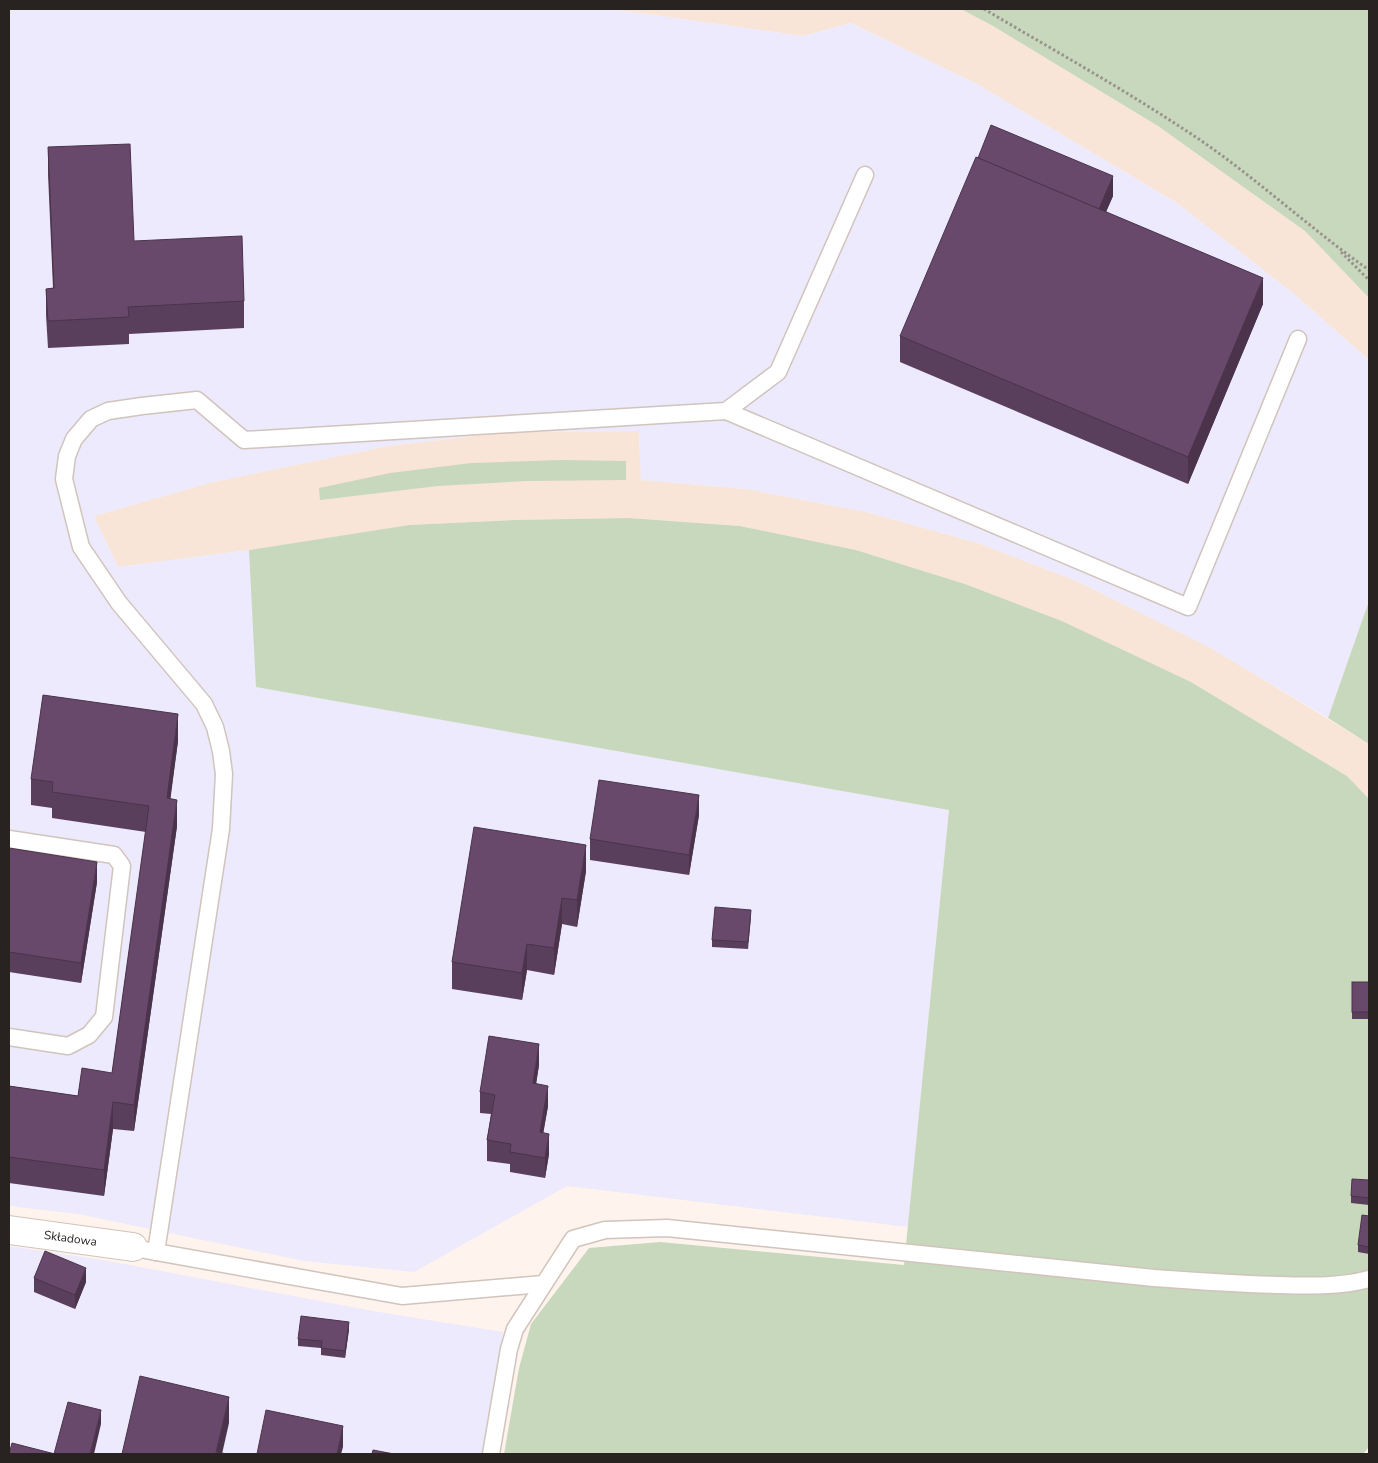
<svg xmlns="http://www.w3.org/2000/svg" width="1378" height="1463" viewBox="0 0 1378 1463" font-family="'Nunito Sans',sans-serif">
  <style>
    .built { fill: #f8e5d8 }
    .industrial { fill: #eceafc }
    .green { fill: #c7d8bc }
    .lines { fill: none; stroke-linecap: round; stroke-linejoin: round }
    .service-casing { stroke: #d0c4bc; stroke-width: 19 }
    .minor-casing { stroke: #d0c4bc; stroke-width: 30 }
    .path { stroke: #9a928d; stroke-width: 3; stroke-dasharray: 2.5 2.5; stroke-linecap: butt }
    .service { stroke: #fff; stroke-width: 16 }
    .minor { stroke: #fff; stroke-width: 28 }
    .wall { fill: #5a3f5c }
    .shaded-wall { fill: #4a334b }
    .building { fill: #69496b; stroke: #4a334b }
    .labels { text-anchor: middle; stroke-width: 5; stroke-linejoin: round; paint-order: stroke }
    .street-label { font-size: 12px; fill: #282320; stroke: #fff }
  </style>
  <rect width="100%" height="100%" fill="#fef4ed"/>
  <!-- built -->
  <g class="built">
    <polygon points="611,9 961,9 993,26 1158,126 1305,231 1369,298 1369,360 1293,293 1177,203 977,84 851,23 803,36"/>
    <polygon points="639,431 641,480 747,489 866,512 978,543 1079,582 1208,646 1369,744 1369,799 1347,776 1191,682 1062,621 965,584 856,550 740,526 629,518 514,520 409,525 249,550 118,567 94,516 213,482 388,446 508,432"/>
  </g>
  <!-- industrial -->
  <g class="industrial">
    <polygon points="9,9 611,9 803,36 851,23 977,84 1177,203 1293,293 1369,360 1369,601 1328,718 1207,646 1079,582 978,543 866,512 747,489 641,480 639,431 508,432 388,446 213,482 94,516 118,567 249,550 257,687 949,810 908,1227 567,1186 414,1272 304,1261 78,1214 9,1206"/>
    <polygon points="9,1246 103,1260 373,1311 503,1332 483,1454 9,1454"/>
  </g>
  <!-- green -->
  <g class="green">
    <polygon points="961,9 1369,9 1369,298 1305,231 1158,126 993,26"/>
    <polygon points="562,460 626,461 626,480 526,481 438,486 320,500 319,488 390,473 472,463"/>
    <polygon points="629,518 740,526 856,550 965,584 1062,621 1191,682 1347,776 1369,799 1369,1447 1363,1454 504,1454 519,1368 531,1324 589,1248 660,1242 904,1265 949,810 256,687 249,550 409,525 514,520"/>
    <polygon points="1369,601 1369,744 1328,718"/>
  </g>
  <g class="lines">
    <!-- service casing -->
    <g class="service-casing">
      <g id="service">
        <polyline points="726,411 1188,607 1298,339"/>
        <polyline points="9,839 114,855 122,866 104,1017 89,1035 68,1046 9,1037"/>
        <polyline points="145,1250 402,1296 543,1284"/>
        <polyline points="156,1252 221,829 224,774 221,751 215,727 204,704 119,603 81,547 64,479 67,456 74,439 91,419 108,411 142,406 197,400 244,440 726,411 778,372 865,175"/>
        <path d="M491,1454L509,1349L515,1329L573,1239L605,1230L667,1228L1154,1278C1195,1281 1236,1284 1277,1285C1307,1286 1340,1287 1369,1279"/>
      </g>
    </g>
    <!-- minor casing -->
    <g class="minor-casing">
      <g id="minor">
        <path id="s1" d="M9,1230L133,1247"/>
      </g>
    </g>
    <!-- path -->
    <g class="path">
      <path d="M984,9C1050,48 1118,86 1182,128C1248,170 1305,225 1369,270"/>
      <polyline points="1341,252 1369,280"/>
    </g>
    <!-- service -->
    <use href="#service" class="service"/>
    <!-- minor -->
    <use href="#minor" class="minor"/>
  </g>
  <!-- wall -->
  <g class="wall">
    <polygon points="48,147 134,241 244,301 244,328 129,334 129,344 48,348 46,315 46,289 53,288 48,174"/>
    <polygon points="1113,196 1106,212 1263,304 1188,484 900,362 900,336"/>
    <polygon points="178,741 170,799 177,826 134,1131 113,1129 104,1196 9,1183 9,1086 78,1096 112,1073 146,832 52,818 52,808 31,805 31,779"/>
    <polygon points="699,815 689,875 590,860 590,839"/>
    <polygon points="9,848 97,882 81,983 9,972"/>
    <polygon points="586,871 577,927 562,924 554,975 527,970 522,1000 452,989 452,962"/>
    <polygon points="751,917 748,949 712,947 712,940"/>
    <polygon points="1369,982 1369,1019 1352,1019 1352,1012"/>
    <polygon points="539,1065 536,1084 548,1106 543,1133 549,1154 545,1178 510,1172 510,1164 487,1161 487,1140 491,1114 480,1113 480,1092"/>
    <polygon points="1369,1180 1369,1205 1351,1203 1351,1196"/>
    <polygon points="1369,1216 1369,1254 1358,1252 1358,1245"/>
    <polygon points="34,1278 86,1282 75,1309 34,1292"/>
    <polygon points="349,1329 345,1358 321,1355 321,1348 298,1346 298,1339"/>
  </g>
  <!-- shaded-wall -->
  <g class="shaded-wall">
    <polygon points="1113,176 1113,196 1096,234 1096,214"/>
    <polygon points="1263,278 1263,304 1188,484 1188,457"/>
    <polygon points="178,714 178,741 167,825 167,798"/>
    <polygon points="699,795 699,815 689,875 689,855"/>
    <polygon points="177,800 177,826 134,1131 134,1105"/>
    <polygon points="586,845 586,871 577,927 577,900"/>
    <polygon points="97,862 97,882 81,983 81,963"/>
    <polygon points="562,898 562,924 554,975 554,948"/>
    <polygon points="527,944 527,970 522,1000 522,973"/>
    <polygon points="539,1044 539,1065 533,1103 533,1083"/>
    <polygon points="548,1086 548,1106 540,1152 540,1132"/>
    <polygon points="113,1102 113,1129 104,1196 104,1170"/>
    <polygon points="549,1134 549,1154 545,1178 545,1158"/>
    <polygon points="86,1268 86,1282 75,1309 75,1295"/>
    <polygon points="349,1322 349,1329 345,1358 345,1351"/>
    <polygon points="229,1397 229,1423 222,1454 216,1452"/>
    <polygon points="101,1410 101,1424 94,1454 90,1454"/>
    <polygon points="343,1426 343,1447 341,1454 337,1454"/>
  </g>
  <!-- building -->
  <g class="building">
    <polygon points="991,125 1113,176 1099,209 978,158"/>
    <polygon points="130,144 134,241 242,236 244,301 128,307 129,317 48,321 46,289 54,288 48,147"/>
    <polygon points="976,157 1263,278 1188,457 900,336"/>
    <polygon points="43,695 178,714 167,798 177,800 134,1105 113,1102 104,1170 9,1157 9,1086 78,1096 82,1068 112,1073 149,806 52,792 53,782 31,779"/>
    <polygon points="599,780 699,795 689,855 590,839"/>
    <polygon points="474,827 586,845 577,900 562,898 554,948 527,944 522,973 452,962"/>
    <polygon points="9,848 97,862 81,963 9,952"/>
    <polygon points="715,907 751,910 748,942 712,940"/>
    <rect x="1352" y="982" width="17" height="30"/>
    <polygon points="489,1036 539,1044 533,1083 548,1086 540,1132 549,1134 545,1158 510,1152 511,1144 487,1140 495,1095 480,1092"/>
    <polygon points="1352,1179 1369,1180 1369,1198 1351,1196"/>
    <polygon points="1362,1215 1369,1216 1369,1247 1358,1245"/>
    <polygon points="45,1251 86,1268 75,1295 34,1278"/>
    <polygon points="301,1316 349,1322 345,1351 321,1348 322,1341 298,1339"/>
    <polygon points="140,1376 229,1397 216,1452 227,1454 122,1454"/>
    <polygon points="68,1402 101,1410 90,1454 54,1454"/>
    <polygon points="266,1410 343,1426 337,1454 257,1454"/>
    <polygon points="12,1443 55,1454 9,1454"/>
    <polygon points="373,1450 394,1454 372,1454"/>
  </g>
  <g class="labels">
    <!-- street labels -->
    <g class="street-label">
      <text dy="4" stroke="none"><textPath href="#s1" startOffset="62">Składowa</textPath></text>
    </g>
  </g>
  <!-- border -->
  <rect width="1378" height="1463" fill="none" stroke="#282320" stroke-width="20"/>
</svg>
